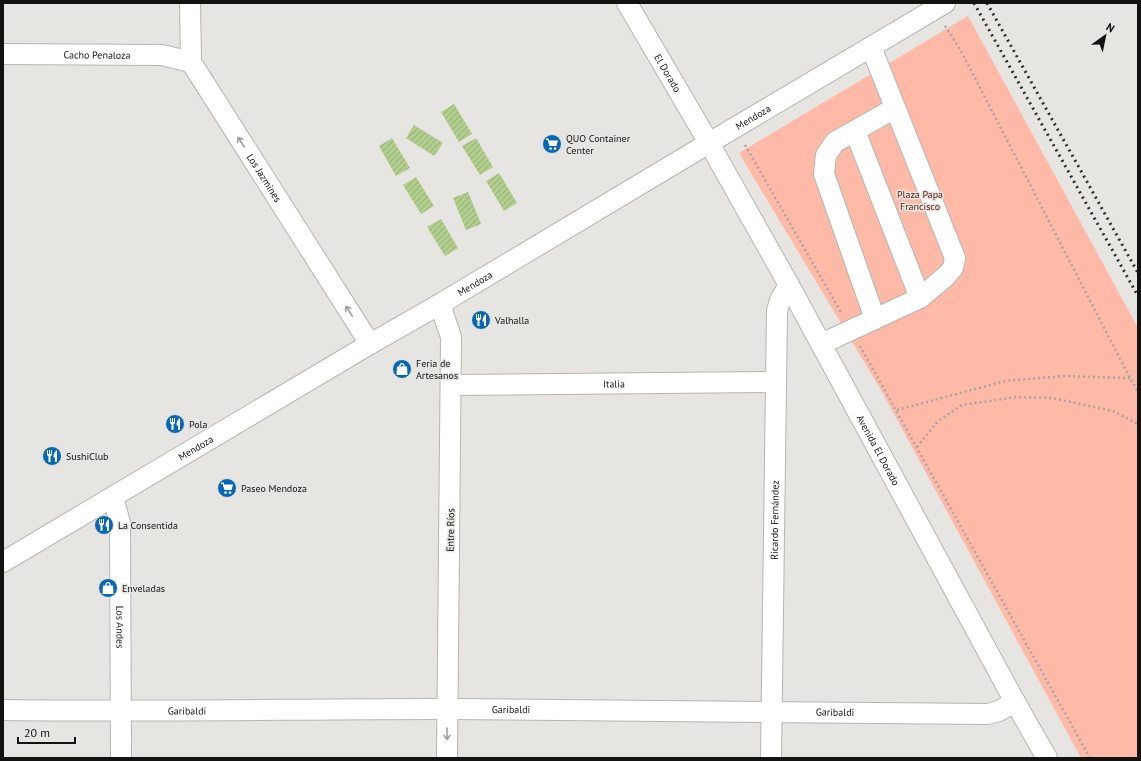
<svg xmlns="http://www.w3.org/2000/svg" width="1141" height="761" viewBox="0 0 1141 761" font-family="'PT Sans',sans-serif">
  <style>
    .green { fill: #feb9a7 }
    .building { fill: url(#building-hatch) }
    .lines { fill: none; stroke-linecap: round; stroke-linejoin: round }
    .minor-casing { stroke: #b6b5b2; stroke-width: 22 }
    .path { stroke: #a6a5a3; stroke-width: 2.5; stroke-dasharray: 2 3; stroke-linecap: butt }
    .minor { stroke: #fff; stroke-width: 20 }
    .rail { stroke: #2e2e2d; stroke-width: 3; stroke-dasharray: 2 4; stroke-linecap: butt }
    .oneway { stroke: #a0a0a0 }
    .labels { text-anchor: middle; stroke-width: 3; stroke-linejoin: round; paint-order: stroke }
    .street-label { font-size: 10px; fill: #121211; stroke: #e6e5e2 }
    .poi-label { font-size: 10px; fill: #121211; stroke: #e6e5e2; text-anchor: start }
    .park-label { font-size: 10px; fill: #5b1b0a; stroke: #e6e5e2 }
  </style>
  <defs>
    <pattern id="building-hatch" width="6" height="6" patternUnits="userSpaceOnUse"><rect width="6" height="6" fill="#b0cd8c"/><path d="M-1 1l2-2M0 6l6-6M5 7l2-2" fill="none" stroke="#96af78"/></pattern>
  </defs>
  <rect width="100%" height="100%" fill="#e6e5e2"/>
  <!-- green -->
  <polygon class="green" points="968,16 1138,328 1138,758 1081,758 881,390 739,153"/>
  <!-- building -->
  <g class="building">
    <polygon points="454,104 472,134 459,142 441,112"/>
    <polygon points="414,125 443,143 434,156 406,138"/>
    <polygon points="392,138 410,168 396,176 379,146"/>
    <polygon points="476,138 493,167 480,175 462,146"/>
    <polygon points="499,173 517,203 504,211 486,181"/>
    <polygon points="416,177 434,206 421,214 403,185"/>
    <polygon points="468,192 481,224 466,230 453,198"/>
    <polygon points="441,219 458,248 445,256 427,227"/>
  </g>
  <g class="lines">
    <!-- minor casing -->
    <g class="minor-casing">
      <g id="minor">
        <path id="s1" d="M190,3L191,62L370,344"/>
        <path id="s2" d="M627,3L709,143L789,285L1015,702L1047,758"/>
        <path id="s3" d="M3,54L162,55L191,62"/>
        <polyline points="855,131 920,298"/>
        <polyline points="440,304 451,337 447,758"/>
        <polyline points="875,319 824,174 826,155 835,142 895,108"/>
        <polyline points="821,344 920,298 946,276 953,268 955,258 871,47"/>
        <path id="s4" d="M451,385L776,382"/>
        <path id="s5" d="M113,497L120,523L121,758"/>
        <path id="s6" d="M3,562L370,344L440,304L709,143L945,3"/>
        <path id="s7" d="M3,710C151,712 300,709 448,709C628,709 808,711 988,714L999,711L1015,702"/>
        <path id="s8" d="M771,758L777,311L780,300L789,285"/>
      </g>
    </g>
    <!-- path -->
    <g class="path">
      <polyline points="945,26 961,51 1130,378 1138,391"/>
      <polyline points="745,145 842,314"/>
      <polyline points="860,346 1090,758"/>
      <polyline points="897,410 1005,381 1064,376 1130,378"/>
      <polyline points="917,447 938,421 962,405 1016,397 1052,398 1113,411 1138,424"/>
    </g>
    <!-- minor -->
    <use href="#minor" class="minor"/>
    <!-- rail -->
    <g class="rail">
      <polyline points="974,3 1138,296"/>
      <polyline points="987,3 1138,273"/>
    </g>
  </g>
  <!-- one-way arrows -->
  <defs><path id="oneway-shaft" d="M-6 0H5M1.5-3L5.5 0L1.5 3" fill="none" stroke-width="1.6" stroke-linecap="round" stroke-linejoin="round"/></defs>
  <g class="oneway">
    <use href="#oneway-shaft" transform="translate(241 142) rotate(-123)"/>
    <use href="#oneway-shaft" transform="translate(349 311) rotate(-123)"/>
    <use href="#oneway-shaft" transform="translate(447 734) rotate(90)"/>
  </g>
  <!-- icons -->
  <defs>
    <g id="supermarket-disc" transform="scale(1)"><circle r="9.5" fill="#0667b4" stroke="#e6e5e2"/><path d="M-6-5.5h2.5l.6 2H6L4.5 2H-2.5L-4.4-4H-6ZM-1.5 3.2a1.3 1.3 0 1 0 .1 0ZM3 3.2a1.3 1.3 0 1 0 .1 0Z" fill="#fff"/></g>
    <g id="restaurant-disc" transform="scale(1)"><circle r="9.5" fill="#0667b4" stroke="#e6e5e2"/><path d="M-5-6h1v4h1v-4h1v4h1v-4h1v5L-1.5 .5V6h-2V.5L-5-1ZM5-6V6H3V1.5H1.5Q1.5-4 5-6Z" fill="#fff"/></g>
    <g id="shop-disc" transform="scale(1)"><circle r="9.5" fill="#0667b4" stroke="#e6e5e2"/><path d="M-5-2.5h2.3a2.7 3.5 0 0 1 5.4 0H5L5.5 6h-11ZM-1.5-2.5h3a1.5 2.3 0 0 0-3 0Z" fill="#fff"/></g>
  </defs>
  <g fill-rule="evenodd">
    <use href="#supermarket-disc" x="552" y="144"/>
    <use href="#restaurant-disc" x="481" y="320"/>
    <use href="#shop-disc" x="402" y="369"/>
    <use href="#restaurant-disc" x="175" y="424"/>
    <use href="#restaurant-disc" x="52" y="456"/>
    <use href="#supermarket-disc" x="227" y="488"/>
    <use href="#restaurant-disc" x="104" y="525"/>
    <use href="#shop-disc" x="108" y="588"/>
  </g>
  <g class="labels">
    <!-- street labels -->
    <g class="street-label">
      <text dy="4" stroke="none"><textPath href="#s3" startOffset="94">Cacho Penaloza</textPath></text>
      <text dy="4" stroke="none"><textPath href="#s2" startOffset="81">El Dorado</textPath></text>
      <text dy="4" stroke="none"><textPath href="#s6" startOffset="872">Mendoza</textPath></text>
      <text dy="4" stroke="none"><textPath href="#s1" startOffset="196">Los Jazmines</textPath></text>
      <text dy="4" stroke="none"><textPath href="#s6" startOffset="548">Mendoza</textPath></text>
      <text dy="4" stroke="none"><textPath href="#s4" startOffset="163">Italia</textPath></text>
      <text dy="4" stroke="none"><textPath href="#s6" startOffset="224">Mendoza</textPath></text>
      <text dy="4" stroke="none"><textPath href="#s2" startOffset="513">Avenida El Dorado</textPath></text>
      <text dy="4" stroke="none"><textPath href="#s8" startOffset="238">Ricardo Fernández</textPath></text>
      <text transform="translate(450 530) rotate(-89)" y="4">Entre Ríos</text>
      <text dy="4" stroke="none"><textPath href="#s5" startOffset="131">Los Andes</textPath></text>
      <text dy="4" stroke="none"><textPath href="#s7" startOffset="508">Garibaldi</textPath></text>
      <text dy="4" stroke="none"><textPath href="#s7" startOffset="184">Garibaldi</textPath></text>
      <text dy="4" stroke="none"><textPath href="#s7" startOffset="832">Garibaldi</textPath></text>
    </g>
    <!-- poi labels -->
    <g class="poi-label">
      <text x="566" y="142">QUO Container<tspan x="566" dy="12">Center</tspan></text>
      <text x="495" y="324">Valhalla</text>
      <text x="416" y="367">Feria de<tspan x="416" dy="12">Artesanos</tspan></text>
      <text x="189" y="428">Pola</text>
      <text x="66" y="460">SushiClub</text>
      <text x="241" y="492">Paseo Mendoza</text>
      <text x="118" y="529">La Consentida</text>
      <text x="122" y="592">Enveladas</text>
    </g>
    <!-- park labels -->
    <g class="park-label">
      <text x="920" y="198">Plaza Papa<tspan x="920" dy="12">Francisco</tspan></text>
    </g>
  </g>
  <!-- border -->
  <rect width="1141" height="761" fill="none" stroke="#121211" stroke-width="8"/>
  <!-- north arrow -->
  <g transform="translate(1105 36) rotate(33)" stroke="#e6e5e2" stroke-width="3" paint-order="stroke">
  <path d="M0-3L7 15L0 10L-7 15Z" fill="#121211"/>
  <text y="-6" font-size="11" font-weight="bold" text-anchor="middle" fill="#121211">N</text>
  </g>
  <!-- scale -->
  <path d="M18 737v6h57v-6" fill="none" stroke="#121211" stroke-width="2"/>
  <text x="24" y="737" font-size="12" fill="#121211" stroke="#e6e5e2" stroke-width="3" paint-order="stroke">20 m</text>
</svg>
